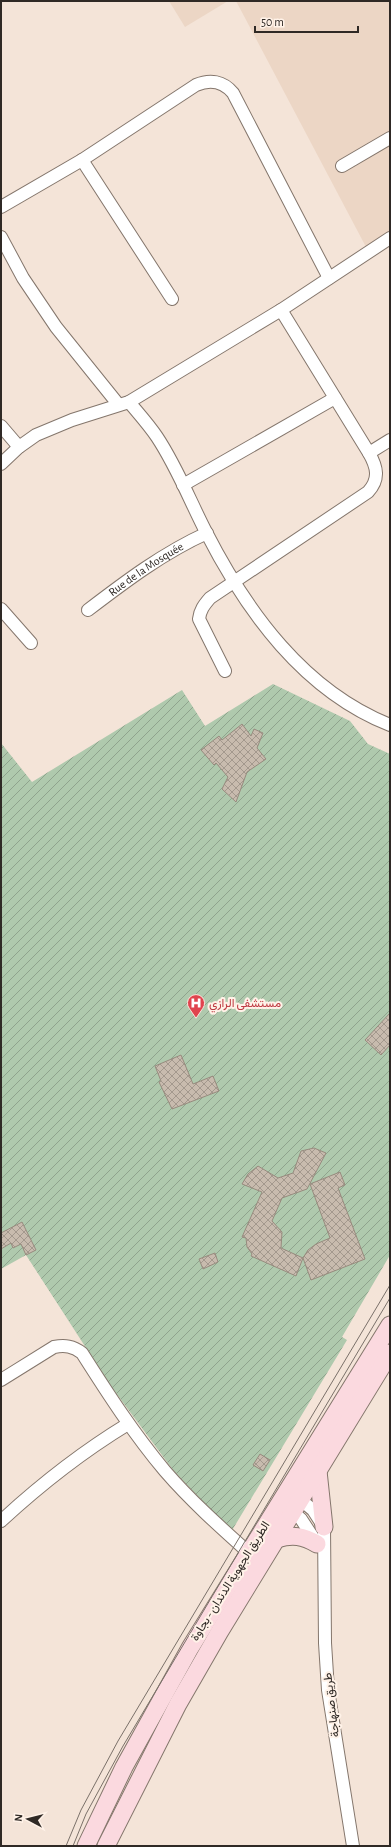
<svg xmlns="http://www.w3.org/2000/svg" width="391" height="1847" viewBox="0 0 391 1847" font-family="'Alegreya Sans',Vazirmatn,sans-serif">
  <style>
    .built { fill: #ecd6c5 }
    .garden { fill: url(#garden-furrows) }
    .building { fill: url(#building-cross-hatch); stroke: #978b7e }
    .lines { fill: none; stroke-linecap: round; stroke-linejoin: round }
    .street-casing { stroke: #84766c; stroke-width: 14 }
    .secondary-casing { stroke: #84766c; stroke-width: 19 }
    .street { stroke: #fff; stroke-width: 12 }
    .secondary { stroke: #fbd9df; stroke-width: 17 }
    .tram { stroke: #7a7069; stroke-width: 1 }
    .labels { text-anchor: middle; stroke-width: 4; stroke-linejoin: round; paint-order: stroke }
    .street-label { font-size: 12px; fill: #2f2925; stroke: #fff2e8 }
    .health-label { font-size: 12px; fill: #be3a42; stroke: #fff2e8; text-anchor: start }
  </style>
  <defs>
    <pattern id="garden-furrows" width="10" height="10" patternUnits="userSpaceOnUse"><rect width="10" height="10" fill="#afc9ad"/><path d="M-1 1l2-2M0 10L10 0M9 11l2-2" fill="none" stroke="#8fa38d"/></pattern>
    <pattern id="building-cross-hatch" width="8" height="8" patternUnits="userSpaceOnUse"><rect width="8" height="8" fill="#c8bbae"/><path d="M0 0l8 8M0 8l8-8" fill="none" stroke="#a3988d"/></pattern>
  </defs>
  <rect width="100%" height="100%" fill="#f4e4d8"/>
  <!-- built -->
  <g class="built">
    <polygon points="169,1 228,1 185,27"/>
    <polygon points="236,1 390,1 390,232 366,247"/>
  </g>
  <!-- garden -->
  <polygon class="garden" points="273,684 350,721 368,744 390,754 390,1255 342,1337 347,1340 231,1532 173,1470 110,1385 26,1255 1,1269 1,743 32,782 182,690 205,726"/>
  <!-- building -->
  <g class="building">
    <polygon points="242,724 251,736 254,729 263,733 257,748 266,759 247,772 236,802 222,789 228,777 216,763 214,765 201,750 219,736 222,740"/>
    <polygon points="390,1013 390,1045 381,1055 365,1040"/>
    <polygon points="181,1055 193,1084 213,1076 219,1091 172,1109 159,1082 161,1081 155,1066"/>
    <polygon points="314,1148 326,1153 307,1189 282,1198 272,1221 282,1232 281,1248 303,1258 296,1276 251,1256 252,1254 247,1247 246,1238 242,1237 262,1192 242,1184 248,1174 258,1166 278,1178 293,1173 301,1151"/>
    <polygon points="340,1172 345,1185 338,1188 365,1259 311,1280 303,1258 308,1250 316,1244 330,1238 310,1184"/>
    <polygon points="22,1222 36,1250 26,1255 21,1244 13,1248 11,1243 1,1249 1,1233"/>
    <polygon points="215,1253 218,1262 203,1269 199,1259"/>
    <polygon points="260,1454 270,1460 263,1471 253,1465"/>
  </g>
  <g class="lines">
    <!-- street casing -->
    <g class="street-casing">
      <g id="street">
        <polyline points="82,160 172,299"/>
        <polyline points="342,166 390,138"/>
        <path d="M1,207L82,160L196,85C210,79 223,81 233,93L329,278"/>
        <polyline points="1,237 23,278 56,327 118,404"/>
        <path d="M129,402C139,414 149,425 157,437C177,467 190,501 206,532C247,612 304,691 390,725"/>
        <polyline points="1,426 19,447"/>
        <polyline points="369,453 390,440"/>
        <polyline points="1,464 19,447 36,435 72,420 129,402 281,310 390,238"/>
        <polyline points="183,485 335,398"/>
        <polyline points="1,609 31,643"/>
        <path id="s1" d="M88,610C126,581 163,553 207,533"/>
        <path d="M225,671L199,619C200,610 204,605 210,598L368,492C380,479 377,467 369,453L281,310"/>
        <path d="M1,1380L54,1347C65,1345 73,1346 82,1353C108,1394 134,1434 165,1471C190,1500 219,1526 248,1552"/>
        <polyline points="295,1495 313,1510 324,1527 325,1643 328,1690 353,1846"/>
        <polyline points="287,1507 301,1519 318,1545"/>
        <path d="M1,1521C40,1485 82,1452 128,1424"/>
      </g>
    </g>
    <!-- secondary casing -->
    <g class="secondary-casing">
      <g id="secondary">
        <polyline points="318,1471 324,1527"/>
        <path d="M277,1539C293,1534 303,1536 317,1544"/>
        <polyline points="86,1846 124,1767 190,1648 390,1325"/>
        <polyline points="106,1846 178,1704 220,1631 390,1353"/>
      </g>
    </g>
    <!-- street -->
    <use href="#street" class="street"/>
    <!-- secondary -->
    <use href="#secondary" class="secondary"/>
    <!-- tram -->
    <g class="tram">
      <polyline points="66,1846 81,1810 118,1741 390,1285"/>
      <polyline points="73,1846 86,1814 123,1746 390,1298"/>
    </g>
  </g>
  <!-- icons -->
  <defs>
    <g id="hospital-pin" transform="scale(0.9)"><path d="M0 17L-7.5 6A9.5 9.5 0 1 1 7.5 6Z" fill="#e0444e" stroke="#fff2e8"/><path d="M-5-5h3v3.5h4V-5h3V5h-3V1.5h-4V5h-3Z" fill="#fff"/></g>
  </defs>
  <g fill-rule="evenodd">
    <use href="#hospital-pin" x="196" y="1003"/>
  </g>
  <g class="labels">
    <!-- street labels -->
    <g class="street-label">
      <text dy="4" stroke="none"><textPath href="#s1" startOffset="71">Rue de la Mosquée</textPath></text>
      <text transform="translate(230 1581) rotate(-58)" y="4">الطريق الجهوية الدندان - بجاوة</text>
      <text transform="translate(331 1705) rotate(-97)" y="4">طريق صنهاجة</text>
    </g>
    <!-- health labels -->
    <g class="health-label">
      <text x="209" y="1007">مستشفى الرازي</text>
    </g>
  </g>
  <!-- border -->
  <rect width="391" height="1847" fill="none" stroke="#2f2925" stroke-width="4"/>
  <!-- north arrow -->
  <g transform="translate(28 1819) rotate(277)" stroke="#fff2e8" stroke-width="3" paint-order="stroke">
  <path d="M0-3L7 15L0 10L-7 15Z" fill="#2f2925"/>
  <text y="-6" font-size="11" font-weight="bold" text-anchor="middle" fill="#2f2925">N</text>
  </g>
  <!-- scale -->
  <path d="M255 26v6h103v-6" fill="none" stroke="#2f2925" stroke-width="2"/>
  <text x="261" y="26" font-size="12" fill="#2f2925" stroke="#fff2e8" stroke-width="3" paint-order="stroke">50 m</text>
</svg>
